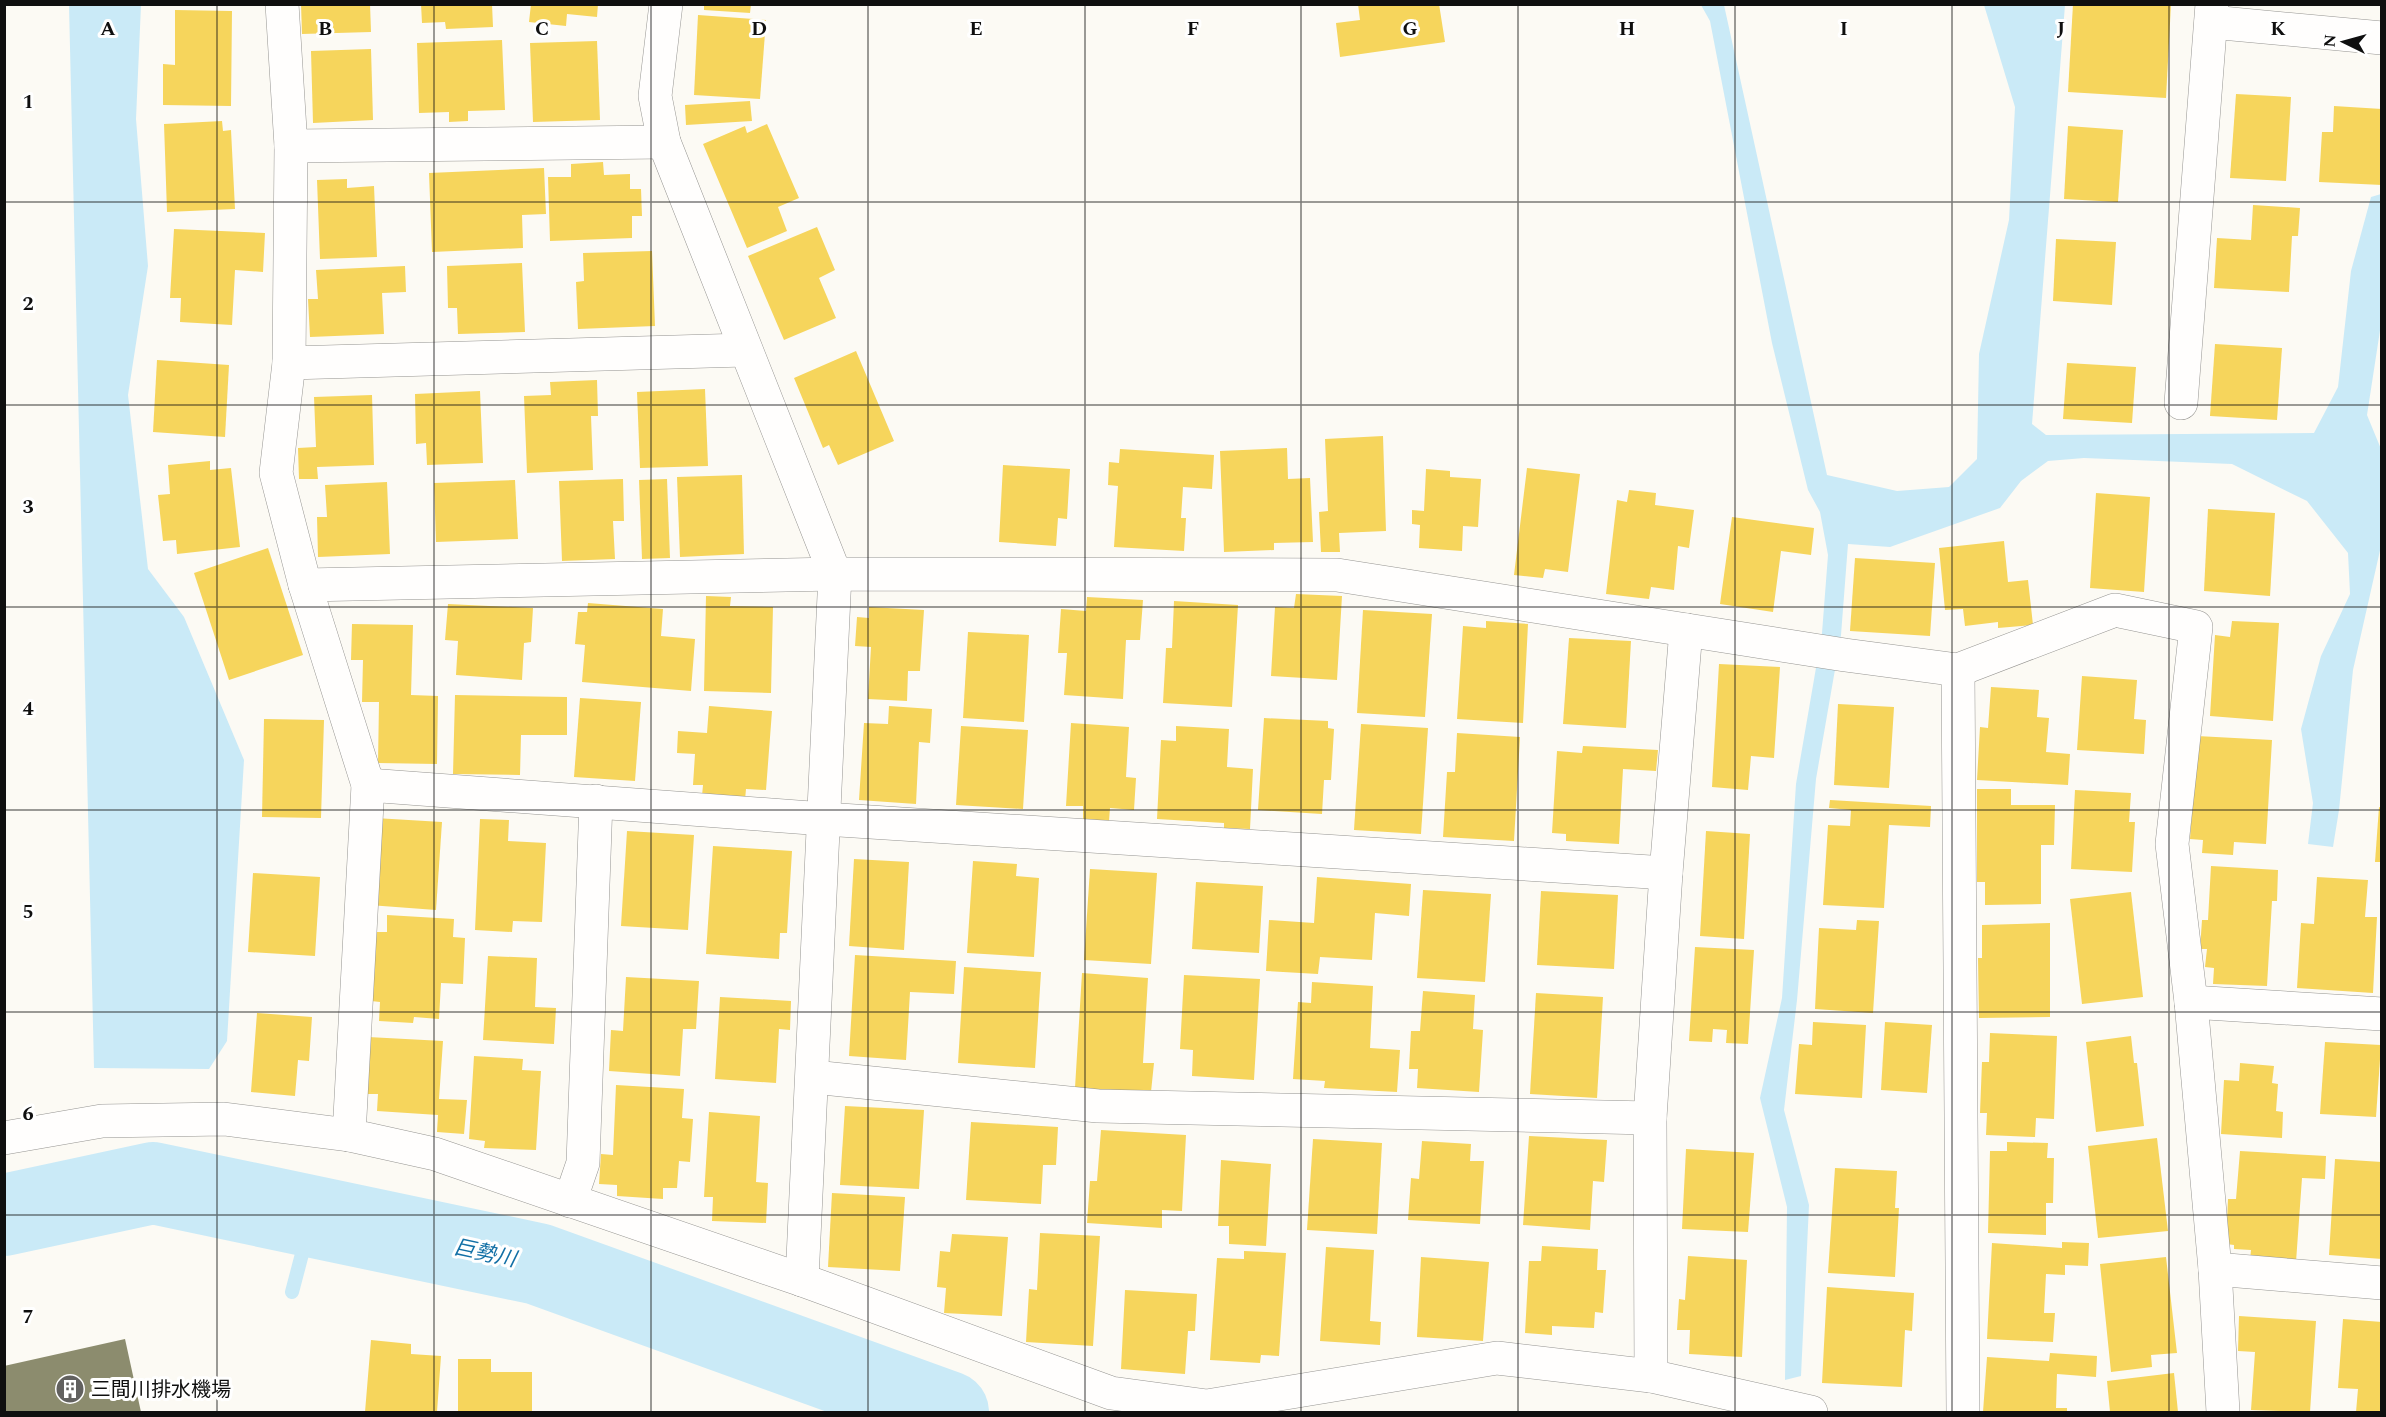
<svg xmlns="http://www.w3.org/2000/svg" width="2386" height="1417" viewBox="0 0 2386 1417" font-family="Spectral,'Noto Sans JP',serif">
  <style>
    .water { fill: #caeaf7 }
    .homes { fill: #f6d55c }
    .industry { fill: #8c8c6e }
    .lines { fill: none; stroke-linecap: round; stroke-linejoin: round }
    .stream { stroke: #caeaf7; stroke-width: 14 }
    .river { stroke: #caeaf7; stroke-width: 82 }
    .street-casing { stroke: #969592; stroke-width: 34 }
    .street { stroke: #fffefd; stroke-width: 33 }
    .grid { fill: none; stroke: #0f0f0f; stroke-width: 1.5; stroke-opacity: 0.55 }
    .labels { text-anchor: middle; stroke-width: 6; stroke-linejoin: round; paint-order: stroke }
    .poi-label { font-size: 20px; fill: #0f0f0f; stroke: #fff; text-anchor: start }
    .water-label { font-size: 21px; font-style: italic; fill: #1370a6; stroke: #fff }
    .grid-label { font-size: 20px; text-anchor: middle; font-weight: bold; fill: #0f0f0f; stroke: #fff; stroke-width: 6; stroke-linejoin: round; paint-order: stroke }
  </style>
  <rect width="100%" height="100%" fill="#fcfaf4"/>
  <!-- water -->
  <g class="water">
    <polygon points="69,5 141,5 136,119 148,266 128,395 148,569 184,617 244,760 227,1041 209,1069 94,1068"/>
    <polygon points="1701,5 1724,5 1827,475 1897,491 1949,487 1977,459 1979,354 2009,220 2015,107 1984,5 2065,5 2032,424 2046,435 2314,433 2338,387 2351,271 2371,197 2381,194 2381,324 2367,415 2381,449 2381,546 2353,670 2339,810 2333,847 2308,844 2313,803 2301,729 2321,656 2350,594 2348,553 2307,501 2232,464 2084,458 2048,461 2021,481 2000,508 1890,547 1848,544 1841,635 1816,779 1797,1000 1784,1110 1809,1205 1801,1376 1785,1380 1787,1207 1760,1098 1782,998 1796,784 1822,633 1828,555 1820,512 1808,490 1772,343 1710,21"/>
  </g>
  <!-- homes -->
  <g class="homes">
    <polygon points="301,4 370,4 371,32 302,34"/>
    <polygon points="421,4 492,4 493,27 446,29 445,22 422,23"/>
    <polygon points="531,4 598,4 597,17 567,14 566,26 529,22"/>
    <polygon points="704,4 751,4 750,13 704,10"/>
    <polygon points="1358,4 1439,4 1445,42 1340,57 1336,23 1360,20"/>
    <polygon points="2073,4 2171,4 2166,98 2068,92"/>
    <polygon points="175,10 232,11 231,106 163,105 163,64 175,65"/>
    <polygon points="698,15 766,20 760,99 694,95"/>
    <polygon points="502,40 505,110 468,111 468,121 449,122 449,112 419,113 417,43"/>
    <polygon points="597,41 600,120 533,122 530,43"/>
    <polygon points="371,49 373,120 313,123 311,51"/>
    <polygon points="2236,94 2291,97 2286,181 2230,178"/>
    <polygon points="750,101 752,121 686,125 685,105"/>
    <polygon points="2334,106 2382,109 2382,185 2319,182 2322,132 2333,132"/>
    <polygon points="222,121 223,131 231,130 235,209 167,212 164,124"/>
    <polygon points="767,124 799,198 778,207 787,231 747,248 703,144 745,126 747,133"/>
    <polygon points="2068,126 2123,130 2118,202 2064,199"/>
    <polygon points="603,162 604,175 630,174 630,189 641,189 642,216 632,216 632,238 550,241 548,177 571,177 571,164"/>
    <polygon points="544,168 546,214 522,215 523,248 432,252 429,173"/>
    <polygon points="347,179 347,188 374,186 377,257 320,259 317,180"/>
    <polygon points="2253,205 2300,208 2298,236 2292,236 2289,292 2214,288 2217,238 2251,240"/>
    <polygon points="817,227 835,270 819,278 836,318 784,340 748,256"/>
    <polygon points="174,229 265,233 263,272 235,270 232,325 180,322 181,298 170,298"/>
    <polygon points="2056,239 2116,242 2112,305 2053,301"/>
    <polygon points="652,251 655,326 578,329 576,282 584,281 583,253"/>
    <polygon points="522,263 525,332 458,334 457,308 448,308 447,266"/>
    <polygon points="405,266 406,292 382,293 384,334 310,337 308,299 318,299 316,270"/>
    <polygon points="2215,344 2282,348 2277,420 2210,416"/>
    <polygon points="856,351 894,441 838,465 829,445 823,448 794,378"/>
    <polygon points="157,360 229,365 225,437 153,432"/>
    <polygon points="2067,363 2136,367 2132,423 2063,419"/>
    <polygon points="597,380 598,416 591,416 593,470 527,473 524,396 551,395 550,382"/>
    <polygon points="705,389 708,466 640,468 637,392"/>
    <polygon points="480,391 483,463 427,465 426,443 416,444 415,394"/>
    <polygon points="372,395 374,465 317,467 318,479 299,479 298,448 316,447 314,397"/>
    <polygon points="1383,436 1386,531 1339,533 1340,552 1321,552 1319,512 1328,511 1325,439"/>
    <polygon points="1287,448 1288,479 1310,478 1313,542 1274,543 1274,550 1224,552 1220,451"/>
    <polygon points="1120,449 1214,455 1212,489 1183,487 1181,518 1186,518 1184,551 1114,547 1118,486 1108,485 1109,462 1119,463"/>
    <polygon points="210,461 210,470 231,468 240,547 177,554 176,540 163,541 158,495 170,494 168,465"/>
    <polygon points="1003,465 1070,469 1067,519 1058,518 1056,546 999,542"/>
    <polygon points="1527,468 1580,474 1568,572 1545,569 1543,578 1514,575"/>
    <polygon points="1426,469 1450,471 1450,477 1481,479 1478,527 1463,526 1462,551 1419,548 1420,525 1412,524 1412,510 1424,511"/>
    <polygon points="742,475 744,554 680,557 677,477"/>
    <polygon points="623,479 624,521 613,521 615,559 562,561 559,481"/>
    <polygon points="667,479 670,558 642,559 639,480"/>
    <polygon points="515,480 518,539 436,542 434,483"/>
    <polygon points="387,482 390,554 318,557 317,517 327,517 325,485"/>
    <polygon points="1629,490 1656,493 1655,505 1694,510 1689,548 1678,546 1674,590 1651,587 1649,599 1606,594 1617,500 1627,502"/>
    <polygon points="2096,493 2150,497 2144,592 2090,588"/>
    <polygon points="2208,509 2275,513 2270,596 2204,591"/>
    <polygon points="1732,517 1814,528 1811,555 1781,551 1773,612 1720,604"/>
    <polygon points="2004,541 2008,582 2028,580 2033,625 1998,628 1998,622 1965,626 1963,609 1945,610 1939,548"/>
    <polygon points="268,548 303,655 229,680 194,573"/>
    <polygon points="1855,558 1935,563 1930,636 1850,631"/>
    <polygon points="1296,594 1342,596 1337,680 1271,676 1275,607 1294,608"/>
    <polygon points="706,596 731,597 730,606 773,607 771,693 704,691"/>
    <polygon points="1087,597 1143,600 1140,640 1126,640 1123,699 1064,695 1067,653 1058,653 1061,609 1086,611"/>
    <polygon points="1174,601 1238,605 1232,707 1163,703 1166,648 1172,648"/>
    <polygon points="588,603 663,609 661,636 695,639 691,691 582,682 585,645 575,644 578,612 587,612"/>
    <polygon points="448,604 533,608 531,642 524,643 522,680 456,675 458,641 445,640"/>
    <polygon points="869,607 924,610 920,671 908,671 907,701 868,699 871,647 855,646 857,617 869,618"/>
    <polygon points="1363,610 1432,614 1425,717 1357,713"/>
    <polygon points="1486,621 1528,624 1523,723 1457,719 1463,626 1486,628"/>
    <polygon points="2232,621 2279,623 2273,721 2210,716 2215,635 2230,637"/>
    <polygon points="352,624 413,625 411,695 438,696 437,764 378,763 379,702 362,702 363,660 351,660"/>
    <polygon points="968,632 1029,635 1024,722 963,718"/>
    <polygon points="1569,638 1631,641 1626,728 1563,724"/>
    <polygon points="1719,664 1780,667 1774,758 1751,756 1748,790 1712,787"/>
    <polygon points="2082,676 2137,680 2134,719 2146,720 2144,754 2077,750"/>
    <polygon points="1991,687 2039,690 2037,717 2049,718 2046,752 2070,754 2068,785 1977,780 1980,727 1988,728"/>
    <polygon points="455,695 567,697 567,735 521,735 520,775 453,774"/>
    <polygon points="580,698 641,702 635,781 574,777"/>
    <polygon points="1838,704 1894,707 1889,788 1834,785"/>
    <polygon points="709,706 772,711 766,790 746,789 745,800 702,796 703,785 693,785 695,754 677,753 678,731 707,733"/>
    <polygon points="889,706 932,709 930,743 919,742 916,804 859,800 864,723 888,724"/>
    <polygon points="1264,718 1328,721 1328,728 1334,729 1331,780 1324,780 1322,814 1258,810"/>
    <polygon points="264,719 324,720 321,818 262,817"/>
    <polygon points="1071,723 1129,727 1126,777 1136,778 1134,810 1110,808 1109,821 1083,819 1083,806 1066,806"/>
    <polygon points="1361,724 1428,728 1421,834 1354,830"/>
    <polygon points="961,726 1028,730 1023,809 956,805"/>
    <polygon points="1176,726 1229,729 1227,767 1253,769 1250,829 1224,828 1224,823 1157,819 1161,740 1176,741"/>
    <polygon points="1457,733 1520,737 1514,841 1443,837 1447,772 1455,772"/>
    <polygon points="2197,736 2272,740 2266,844 2234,842 2233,855 2202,853 2203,840 2190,839"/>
    <polygon points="1583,746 1658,750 1656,771 1623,769 1619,844 1566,841 1566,834 1552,833 1557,751 1582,753"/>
    <polygon points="1977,789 2011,789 2011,805 2055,805 2054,845 2041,845 2041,904 1985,905 1985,882 1977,882"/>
    <polygon points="2075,790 2131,793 2129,822 2135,822 2132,872 2071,869"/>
    <polygon points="1830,800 1931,806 1930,827 1889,825 1884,908 1823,905 1828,825 1850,826 1851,810 1829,808"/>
    <polygon points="2379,807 2382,808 2382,862 2375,862"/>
    <polygon points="375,818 442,822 436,910 369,905"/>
    <polygon points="480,819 509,820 508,841 546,843 542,922 513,921 512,932 475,930"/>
    <polygon points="627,831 694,835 688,930 621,926"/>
    <polygon points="1706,831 1750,834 1744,939 1700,936"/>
    <polygon points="713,846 792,851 787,933 780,933 779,959 706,954"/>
    <polygon points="854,859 909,862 904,950 849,946"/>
    <polygon points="973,861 1017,864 1016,876 1039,878 1034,957 967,953"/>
    <polygon points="2211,866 2278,870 2277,901 2272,901 2267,986 2213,984 2214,968 2205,967 2207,949 2200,949 2202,920 2208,920"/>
    <polygon points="1090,869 1157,873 1151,964 1084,960"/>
    <polygon points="253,873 320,877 315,956 248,952"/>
    <polygon points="1317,877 1411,884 1409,916 1375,913 1372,960 1320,957 1318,974 1266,971 1269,920 1314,923"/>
    <polygon points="2317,877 2368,880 2365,917 2377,917 2373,993 2297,988 2301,923 2314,924"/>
    <polygon points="1196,882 1263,886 1259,953 1192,949"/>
    <polygon points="1423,890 1491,894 1485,982 1417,978"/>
    <polygon points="1541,891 1618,895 1614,969 1537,965"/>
    <polygon points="2131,892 2143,997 2082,1004 2070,899"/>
    <polygon points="387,915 454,919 453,937 465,938 463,984 441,983 439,1019 414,1017 413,1023 379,1021 380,1002 371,1001 375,932 387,932"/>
    <polygon points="1857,920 1879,921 1873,1013 1815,1009 1819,928 1856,930"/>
    <polygon points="2050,923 2050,1017 1979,1018 1978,958 1982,958 1982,925"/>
    <polygon points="1695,947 1754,950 1748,1044 1726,1043 1727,1030 1713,1029 1712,1042 1689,1041"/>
    <polygon points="855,955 956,961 954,994 910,992 906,1060 849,1056"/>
    <polygon points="488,956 537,958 535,1007 556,1008 554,1044 483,1040"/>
    <polygon points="964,967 1041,972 1035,1068 958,1063"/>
    <polygon points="1082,973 1148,978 1143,1063 1154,1063 1151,1092 1075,1088"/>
    <polygon points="1184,975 1260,979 1254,1080 1192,1076 1193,1050 1180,1049"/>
    <polygon points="626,977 699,981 696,1029 683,1029 680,1076 609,1071 611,1030 623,1031"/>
    <polygon points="1312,982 1373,986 1370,1048 1400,1050 1397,1092 1324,1088 1325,1081 1293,1079 1298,1002 1311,1003"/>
    <polygon points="1423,991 1475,995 1473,1029 1483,1030 1479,1092 1417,1088 1418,1069 1409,1069 1411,1031 1420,1031"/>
    <polygon points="1536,993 1603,997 1597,1098 1530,1094"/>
    <polygon points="720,997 791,1001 790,1030 779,1029 776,1083 715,1079"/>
    <polygon points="257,1013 312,1017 309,1061 298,1060 295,1096 251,1092"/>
    <polygon points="1813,1022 1866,1025 1862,1098 1795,1094 1799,1044 1812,1045"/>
    <polygon points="1885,1022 1932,1025 1927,1093 1881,1090"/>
    <polygon points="1990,1033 2057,1036 2054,1119 2036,1118 2035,1137 1986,1135 1987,1113 1980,1113 1982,1062 1989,1062"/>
    <polygon points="2131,1036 2134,1063 2137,1063 2144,1126 2096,1132 2086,1042"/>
    <polygon points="368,1037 443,1041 439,1099 467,1100 464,1134 437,1132 438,1115 377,1111 378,1094 365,1094"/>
    <polygon points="2325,1042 2381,1045 2376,1117 2320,1114"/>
    <polygon points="474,1056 523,1059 522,1070 541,1071 536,1150 484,1148 485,1141 469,1139"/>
    <polygon points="2240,1063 2274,1066 2272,1083 2278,1084 2276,1111 2283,1112 2282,1138 2221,1134 2224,1080 2239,1081"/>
    <polygon points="616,1085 684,1089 682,1118 693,1119 690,1162 679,1161 677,1188 663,1188 663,1199 617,1196 617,1185 599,1184 601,1154 613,1155"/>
    <polygon points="845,1106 924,1110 919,1189 840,1185"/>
    <polygon points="709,1112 760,1116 756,1182 768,1183 766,1223 712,1221 713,1197 704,1197"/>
    <polygon points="971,1122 1058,1127 1056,1165 1043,1165 1041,1204 966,1200"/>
    <polygon points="1101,1130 1186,1135 1182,1211 1162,1210 1162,1228 1087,1223 1090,1181 1097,1181"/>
    <polygon points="1529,1136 1607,1140 1604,1182 1593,1181 1590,1230 1523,1225"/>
    <polygon points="2157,1138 2168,1231 2098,1238 2088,1146"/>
    <polygon points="1313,1139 1382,1143 1377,1234 1307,1230"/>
    <polygon points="1422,1141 1471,1144 1470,1161 1484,1161 1480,1224 1408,1220 1411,1178 1419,1179"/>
    <polygon points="2007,1142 2048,1143 2047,1158 2054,1158 2053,1203 2046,1203 2046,1235 1988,1233 1990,1151 2007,1151"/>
    <polygon points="1686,1149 1754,1153 1748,1232 1682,1229"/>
    <polygon points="2240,1151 2326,1156 2325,1179 2302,1178 2296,1262 2250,1260 2251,1250 2234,1249 2234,1245 2226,1244 2228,1199 2236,1199"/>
    <polygon points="2335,1159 2382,1162 2382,1259 2329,1255"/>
    <polygon points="1221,1160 1271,1164 1266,1246 1229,1244 1229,1226 1218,1226"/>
    <polygon points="1835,1168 1897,1171 1895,1208 1899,1208 1895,1277 1828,1273"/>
    <polygon points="832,1193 905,1197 900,1271 828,1267"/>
    <polygon points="1040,1233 1100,1236 1093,1346 1026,1342 1029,1289 1037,1290"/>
    <polygon points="952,1234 1008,1237 1002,1316 944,1313 946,1288 937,1287 940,1251 950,1252"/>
    <polygon points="2062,1242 2089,1243 2088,1266 2065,1265 2065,1275 2046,1274 2044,1313 2055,1313 2053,1342 1987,1339 1992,1243 2062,1248"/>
    <polygon points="1542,1246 1598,1249 1597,1270 1606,1270 1603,1313 1595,1312 1594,1328 1552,1326 1552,1335 1525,1333 1529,1261 1541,1261"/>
    <polygon points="1326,1247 1374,1250 1370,1321 1381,1322 1380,1345 1320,1341"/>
    <polygon points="1244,1251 1286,1253 1279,1356 1261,1355 1260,1363 1210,1360 1217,1258 1244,1259"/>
    <polygon points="1688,1256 1747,1260 1742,1357 1689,1354 1690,1330 1677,1330 1679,1299 1685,1300"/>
    <polygon points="1421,1257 1489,1262 1483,1341 1417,1337"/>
    <polygon points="2166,1257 2177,1353 2151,1355 2152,1367 2111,1372 2100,1264"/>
    <polygon points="1827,1287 1914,1293 1912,1331 1905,1330 1902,1387 1822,1383"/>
    <polygon points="1125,1290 1197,1294 1195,1331 1188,1331 1185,1374 1121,1369"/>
    <polygon points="2239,1316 2316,1321 2310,1412 2251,1410 2255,1352 2238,1351"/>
    <polygon points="2343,1319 2382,1322 2382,1412 2356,1412 2358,1389 2338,1388"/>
    <polygon points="371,1340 411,1344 411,1354 441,1356 437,1412 365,1412"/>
    <polygon points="2050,1353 2097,1356 2096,1377 2057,1374 2056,1408 2067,1408 2067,1412 1983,1412 1987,1357 2049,1361"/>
    <polygon points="458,1359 491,1359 491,1372 532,1372 532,1412 458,1412"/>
    <polygon points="2174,1373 2178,1412 2110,1412 2107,1381"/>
  </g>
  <!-- industry -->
  <polygon class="industry" points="125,1339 141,1412 4,1412 4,1366"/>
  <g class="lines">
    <!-- stream -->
    <polyline class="stream" points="292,1292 312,1216"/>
    <!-- river -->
    <polyline class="river" points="4,1215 153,1183 538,1264 948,1412"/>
    <!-- street casing -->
    <g class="street-casing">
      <g id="street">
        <polyline points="282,4 291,146 289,363 276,473 305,585 368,785 349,1135 435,1154 802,1280 1111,1393 1207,1406 1497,1358 1651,1376 1811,1412"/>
        <polyline points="666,4 655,96 664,142 835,574 802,1280"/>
        <polyline points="2211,22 2382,38"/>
        <polyline points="291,146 664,142"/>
        <polyline points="289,363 745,350"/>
        <polyline points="2181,403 2212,4"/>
        <polyline points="305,585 835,574 1337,575 1845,655 1958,670 2115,610 2196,627 2172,844 2191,1002 2215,1269 2223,1412"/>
        <polyline points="1958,670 1963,1412"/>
        <polyline points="368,785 824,819 1666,873"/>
        <polyline points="2191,1002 2382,1014"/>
        <polyline points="813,1077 1098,1106 1650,1118"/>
        <polyline points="4,1138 102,1121 224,1119 349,1135"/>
        <polyline points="570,1201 583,1163 596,801"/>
        <polyline points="2215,1269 2382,1283"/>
        <polyline points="1651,1376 1650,1118 1666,873 1686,630"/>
      </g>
    </g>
    <!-- street -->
    <use href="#street" class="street"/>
  </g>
  <!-- grid -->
  <path class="grid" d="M217,4V1412M434,4V1412M651,4V1412M868,4V1412M1085,4V1412M1301,4V1412M1518,4V1412M1735,4V1412M1952,4V1412M2169,4V1412M4,202H2382M4,405H2382M4,607H2382M4,810H2382M4,1012H2382M4,1215H2382"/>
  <!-- icons -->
  <defs>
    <g id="building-disc" transform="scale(1.5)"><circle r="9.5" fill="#62615f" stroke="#fff"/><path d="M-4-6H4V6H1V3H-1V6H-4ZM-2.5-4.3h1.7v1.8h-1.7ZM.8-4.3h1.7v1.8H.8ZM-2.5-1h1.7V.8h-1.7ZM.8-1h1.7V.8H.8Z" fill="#fff"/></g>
  </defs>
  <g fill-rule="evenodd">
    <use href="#building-disc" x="70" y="1389"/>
  </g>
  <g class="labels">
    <!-- poi labels -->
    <g class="poi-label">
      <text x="91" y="1396">三間川排水機場</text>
    </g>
    <!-- water labels -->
    <g class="water-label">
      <text transform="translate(485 1253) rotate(12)" y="7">巨勢川</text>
    </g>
  </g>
  <g class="grid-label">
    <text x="108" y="35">A</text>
    <text x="325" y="35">B</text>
    <text x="542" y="35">C</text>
    <text x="759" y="35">D</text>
    <text x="976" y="35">E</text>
    <text x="1193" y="35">F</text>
    <text x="1410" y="35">G</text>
    <text x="1627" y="35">H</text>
    <text x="1844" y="35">I</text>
    <text x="2061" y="35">J</text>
    <text x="2278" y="35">K</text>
    <text x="28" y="108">1</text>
    <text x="28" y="310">2</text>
    <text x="28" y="513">3</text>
    <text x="28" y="715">4</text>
    <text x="28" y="918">5</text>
    <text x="28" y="1120">6</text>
    <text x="28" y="1323">7</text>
  </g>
  <!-- border -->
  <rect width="2386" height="1417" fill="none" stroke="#0f0f0f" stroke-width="12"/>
  <!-- north arrow -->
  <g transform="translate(2344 42) rotate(275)" stroke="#ffffff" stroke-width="4.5" paint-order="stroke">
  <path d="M0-4.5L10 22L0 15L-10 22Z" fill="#0f0f0f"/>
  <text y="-9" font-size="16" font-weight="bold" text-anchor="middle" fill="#0f0f0f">N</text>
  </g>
</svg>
